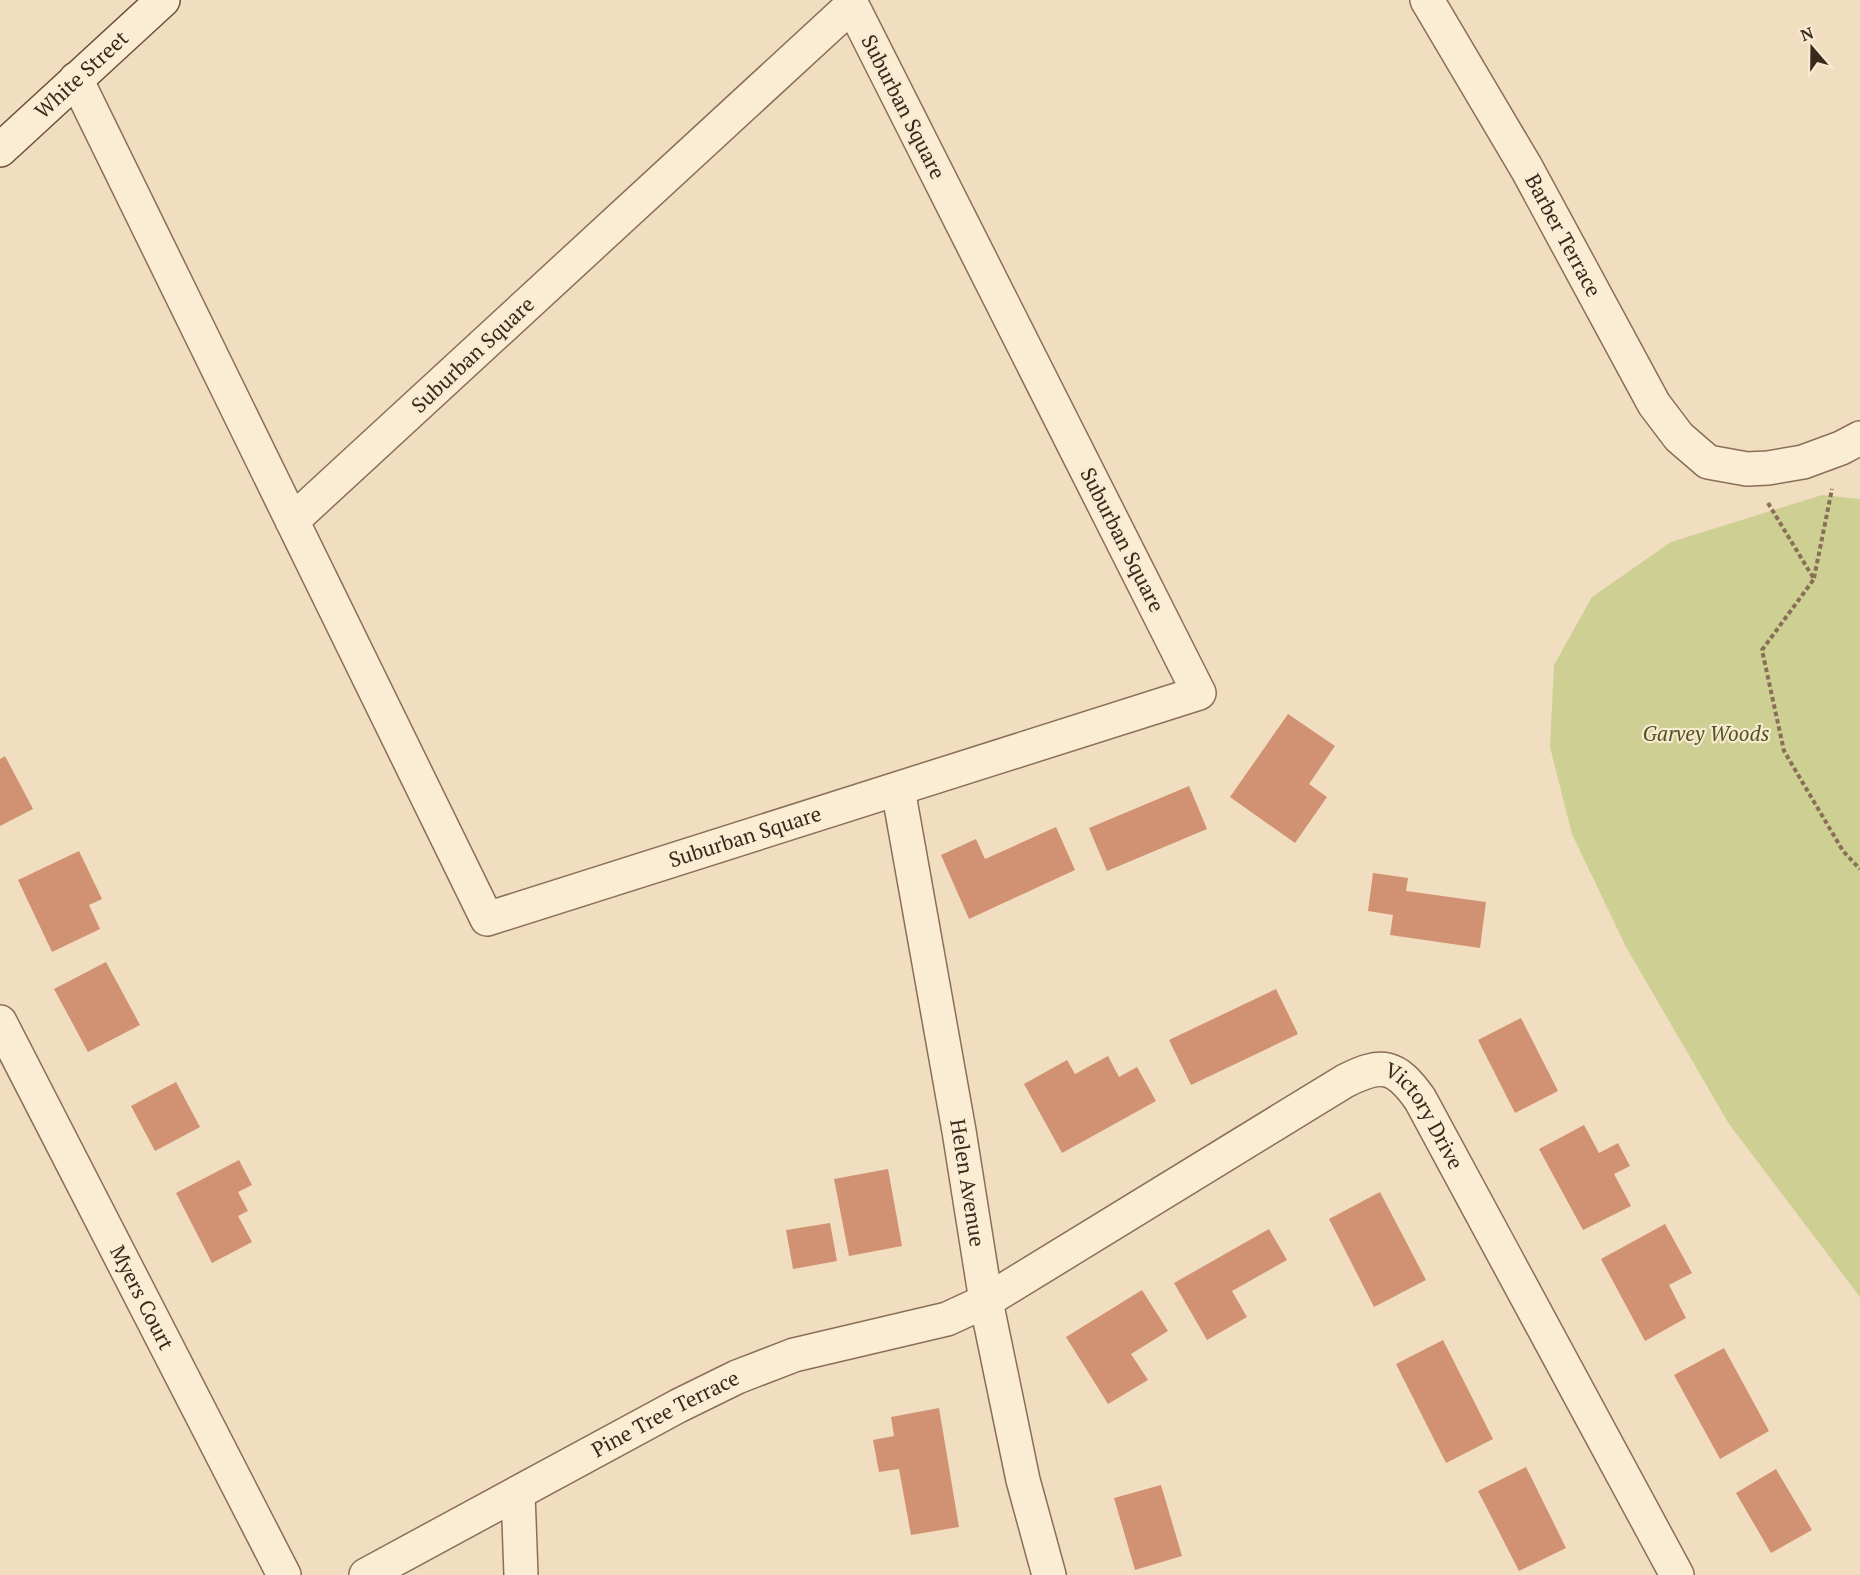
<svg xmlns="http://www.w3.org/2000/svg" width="1860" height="1575" viewBox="0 0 1860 1575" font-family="'PT Serif',serif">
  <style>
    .green { fill: #cdcf93 }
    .building { fill: #d19273 }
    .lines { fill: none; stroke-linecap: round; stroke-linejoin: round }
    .street-casing { stroke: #8b6e57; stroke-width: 36 }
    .secondary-casing { stroke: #6d4f3a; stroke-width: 36 }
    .path { stroke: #8b6e57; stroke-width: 4; stroke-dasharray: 4.5 3; stroke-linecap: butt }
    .street { stroke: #fbecd4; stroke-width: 33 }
    .secondary { stroke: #fbecd4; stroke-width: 33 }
    .labels { text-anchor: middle; stroke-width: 4.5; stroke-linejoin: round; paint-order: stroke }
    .street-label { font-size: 21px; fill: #39281c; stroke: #f8e9d0 }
    .park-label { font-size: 21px; font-style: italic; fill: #4e5721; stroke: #f8e9d0 }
  </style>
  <rect width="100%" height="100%" fill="#f1dec0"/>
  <!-- green -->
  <polygon class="green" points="1822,495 1860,499 1860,1297 1729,1124 1626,947 1572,834 1550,747 1554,665 1592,597 1671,542"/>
  <!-- building -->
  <g class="building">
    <polygon points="1288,714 1335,746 1309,784 1327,797 1295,843 1230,797"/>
    <polygon points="5,756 33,809 0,826 0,759"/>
    <polygon points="1189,786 1207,829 1107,871 1089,828"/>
    <polygon points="1056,827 1075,870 969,919 941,855 976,839 985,859"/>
    <polygon points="79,851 102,899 89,905 100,929 52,952 18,880"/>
    <polygon points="1373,873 1408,878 1406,891 1486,902 1480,948 1390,935 1393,915 1368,911"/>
    <polygon points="106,962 140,1025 88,1052 54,989"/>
    <polygon points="1276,989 1298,1034 1191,1085 1169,1040"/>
    <polygon points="1521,1018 1558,1091 1515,1113 1478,1040"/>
    <polygon points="1108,1056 1119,1077 1137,1067 1156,1101 1062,1153 1024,1084 1067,1060 1075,1074"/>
    <polygon points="176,1082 200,1127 155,1151 131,1106"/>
    <polygon points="1584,1125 1599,1153 1618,1143 1630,1166 1614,1174 1631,1206 1583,1230 1539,1149"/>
    <polygon points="239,1160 252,1185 238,1192 248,1211 238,1216 252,1242 212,1263 176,1193"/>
    <polygon points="888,1169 902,1246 849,1256 834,1179"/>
    <polygon points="1380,1192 1426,1280 1374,1307 1329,1219"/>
    <polygon points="830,1223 837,1261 793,1269 786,1230"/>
    <polygon points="1665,1224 1692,1273 1669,1285 1686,1318 1645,1341 1601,1259"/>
    <polygon points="1269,1229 1287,1260 1232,1291 1247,1317 1207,1340 1174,1283"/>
    <polygon points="1142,1290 1168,1331 1131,1354 1148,1380 1108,1404 1066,1337"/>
    <polygon points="1443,1340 1493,1439 1446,1463 1396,1364"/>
    <polygon points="1724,1348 1769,1431 1720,1459 1674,1375"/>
    <polygon points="939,1408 959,1527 911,1535 899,1469 879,1472 873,1440 894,1436 891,1417"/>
    <polygon points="1526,1467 1566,1548 1519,1571 1478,1491"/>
    <polygon points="1776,1469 1812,1530 1771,1553 1736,1493"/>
    <polygon points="1161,1485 1182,1556 1135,1570 1114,1498"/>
  </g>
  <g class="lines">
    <!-- street casing -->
    <g class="street-casing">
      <g id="street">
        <path id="s1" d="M1427,0L1527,169L1654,404L1679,437L1708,462L1747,469L1768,468L1803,462L1841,448L1860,438"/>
        <path id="s2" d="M76,79L487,919L1199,693L852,5L292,521"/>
        <path id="s3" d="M898,789L959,1131L986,1301L1023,1480L1049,1575"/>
        <path id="s4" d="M0,1022L284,1575"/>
        <polyline points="518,1493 521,1575"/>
        <path id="s5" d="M366,1575L678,1406L737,1377L794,1355L947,1319L986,1301L1345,1081C1382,1062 1396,1065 1420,1099L1677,1575"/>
      </g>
    </g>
    <!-- secondary casing -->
    <g class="secondary-casing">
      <g id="secondary">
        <path id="s6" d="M0,150L163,0"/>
      </g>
    </g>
    <!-- path -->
    <g class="path">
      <polyline points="1768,503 1814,579 1762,650 1784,751 1843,851 1860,869"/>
      <polyline points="1814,578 1832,489"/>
    </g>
    <!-- street -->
    <use href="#street" class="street"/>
    <!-- secondary -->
    <use href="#secondary" class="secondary"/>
  </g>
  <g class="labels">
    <!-- street labels -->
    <g class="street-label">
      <text dy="7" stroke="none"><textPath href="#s6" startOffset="111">White Street</textPath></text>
      <text transform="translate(903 107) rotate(63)" y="7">Suburban Square</text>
      <text dy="7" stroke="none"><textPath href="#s1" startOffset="272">Barber Terrace</textPath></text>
      <text transform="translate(473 355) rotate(-43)" y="7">Suburban Square</text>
      <text transform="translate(1122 540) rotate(63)" y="7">Suburban Square</text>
      <text dy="7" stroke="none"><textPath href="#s2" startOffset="1206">Suburban Square</textPath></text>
      <text dy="7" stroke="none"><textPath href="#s5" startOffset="1208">Victory Drive</textPath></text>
      <text dy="7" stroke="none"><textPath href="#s3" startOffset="400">Helen Avenue</textPath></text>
      <text dy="7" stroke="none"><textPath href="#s4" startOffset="310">Myers Court</textPath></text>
      <text dy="7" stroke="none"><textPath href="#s5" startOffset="340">Pine Tree Terrace</textPath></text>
    </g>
    <!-- park labels -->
    <g class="park-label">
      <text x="1706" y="741">Garvey Woods</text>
    </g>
  </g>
  <!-- north arrow -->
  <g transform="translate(1812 48) rotate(340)" stroke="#f8e9d0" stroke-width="4.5" paint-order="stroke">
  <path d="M0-4.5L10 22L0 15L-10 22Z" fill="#39281c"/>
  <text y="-9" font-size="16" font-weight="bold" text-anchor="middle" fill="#39281c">N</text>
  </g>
</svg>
